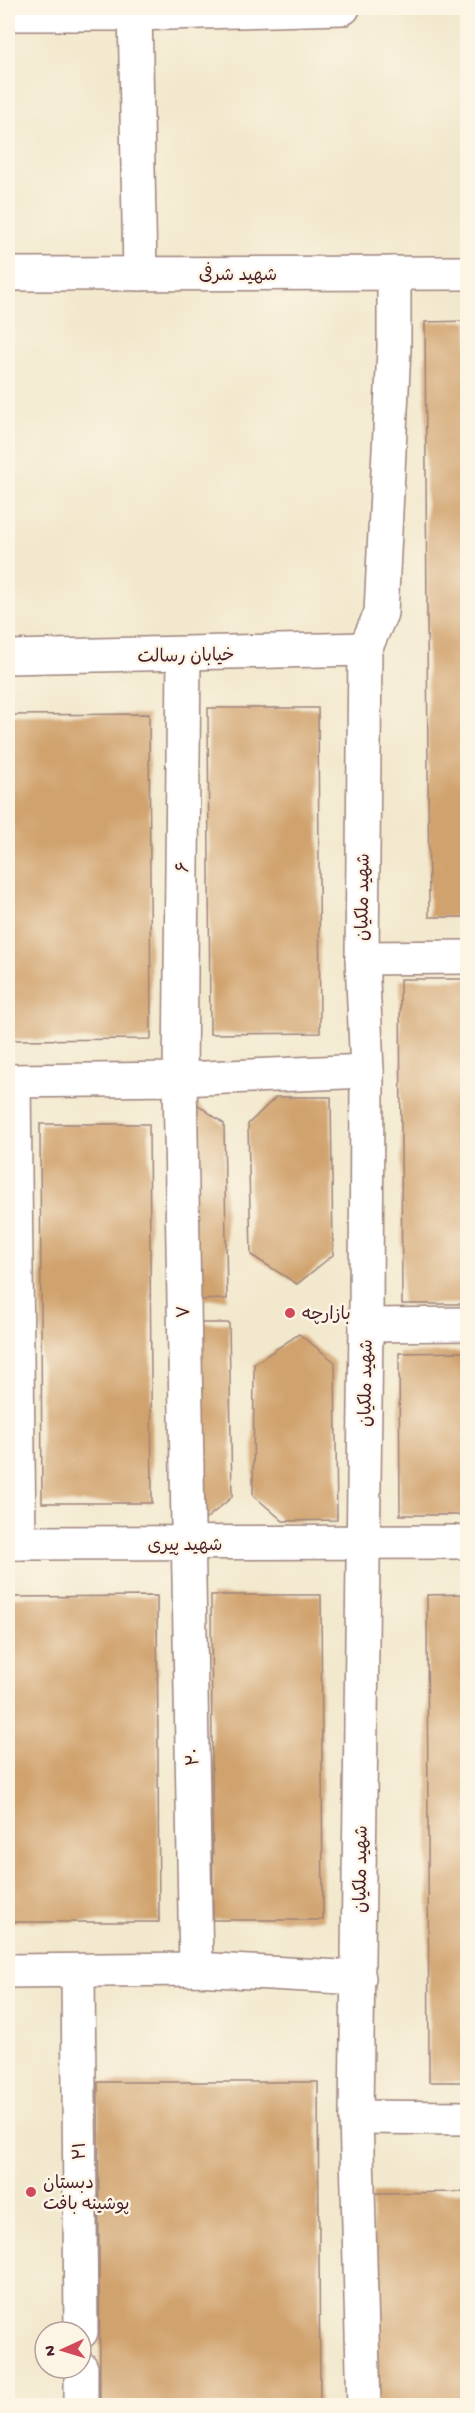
<svg xmlns="http://www.w3.org/2000/svg" width="475" height="2413" viewBox="0 0 475 2413" font-family="'Gochi Hand','Playpen Sans Arabic',sans-serif">
  <style>
    .building { fill: #d0a26d }
    .lines { fill: none; stroke-linecap: round; stroke-linejoin: round }
    .minor-casing { stroke: #9e847c; stroke-width: 36 }
    .tertiary-casing { stroke: #9e847c; stroke-width: 36 }
    .minor { stroke: #fff; stroke-width: 33 }
    .tertiary { stroke: #fff; stroke-width: 33 }
    .poi-dot { fill: #d1495b; stroke: #fcf5e5; stroke-width: 2 }
    .labels { text-anchor: middle; stroke-width: 5; stroke-linejoin: round; paint-order: stroke }
    .street-label { font-size: 18px; fill: #4a1f2b; stroke: #fcf5e5 }
    .poi-label { font-size: 18px; fill: #4a1f2b; stroke: #fcf5e5; text-anchor: start }
  </style>
  <rect width="100%" height="100%" fill="#fcf5e5"/>
  <filter id="ink" filterUnits="userSpaceOnUse"><feTurbulence type="fractalNoise" baseFrequency=".0167" numOctaves="2"/><feDisplacementMap in="SourceGraphic" scale="12" xChannelSelector="R" yChannelSelector="G"/><feConvolveMatrix kernelMatrix="1 2 1 2 8 2 1 2 1" color-interpolation-filters="sRGB"/></filter>
  <filter id="wash" filterUnits="userSpaceOnUse"><feTurbulence type="fractalNoise" baseFrequency=".008" numOctaves="4" result="noise"/><feDisplacementMap in="SourceGraphic" scale="24" xChannelSelector="R" yChannelSelector="G"/><feGaussianBlur stdDeviation="1.35" result="paint"/><feColorMatrix in="noise" values="0 0 0 0 0 0 0 0 0 0 0 0 0 0 0 0 0 1.4 0 .05"/><feComposite in="paint" operator="in"/></filter>
  <g filter="url(#wash)">
    <rect width="100%" height="100%" fill="#f2e8cd"/>
    <g id="blocks">
      <!-- building -->
      <g class="building">
        <polygon points="468,321 468,917 429,917 425,322"/>
        <polygon points="208,708 318,708 320,1033 210,1034"/>
        <polygon points="149,714 151,1039 8,1040 8,715"/>
        <polygon points="400,979 468,979 468,1304 402,1304"/>
        <polygon points="276,1097 331,1097 333,1255 297,1284 251,1255 248,1124"/>
        <polygon points="189,1098 224,1124 227,1299 193,1300"/>
        <polygon points="40,1124 149,1124 152,1503 42,1503"/>
        <polygon points="194,1323 229,1323 232,1497 199,1525"/>
        <polygon points="299,1334 335,1362 337,1520 283,1521 253,1495 254,1364"/>
        <polygon points="468,1352 468,1515 400,1515 399,1353"/>
        <polygon points="468,1594 468,2082 429,2082 427,1595"/>
        <polygon points="211,1595 321,1595 323,1920 213,1920"/>
        <polygon points="157,1596 159,1922 8,1922 8,1597"/>
        <polygon points="98,2082 318,2082 320,2406 100,2406"/>
        <polygon points="468,2192 468,2406 374,2406 372,2193"/>
      </g>
    </g>
  </g>
  <g filter="url(#ink)">
    <use href="#blocks" fill-opacity="0" stroke="#9e847c" stroke-width="1.5"/>
    <g class="lines">
      <!-- minor casing -->
      <g class="minor-casing">
        <g id="minor">
          <polyline points="135,8 140,274"/>
          <polyline points="8,14 135,14 343,8"/>
          <polyline points="8,274 468,273"/>
          <polyline points="184,655 180,1079 196,1969"/>
          <polyline points="362,958 468,957"/>
          <polyline points="8,1081 180,1079 367,1071"/>
          <polyline points="14,1081 19,1543"/>
          <polyline points="366,1325 468,1324"/>
          <polyline points="8,1543 468,1542"/>
          <polyline points="8,1971 196,1969 359,1978"/>
          <polyline points="78,1971 81,2332"/>
          <polyline points="356,2117 468,2118"/>
          <polyline points="81,2368 81,2406"/>
          <polyline points="364,2406 356,2117 366,1325 367,1071 362,958 365,649 381,613 394,349 394,273"/>
        </g>
      </g>
      <!-- tertiary casing -->
      <g class="tertiary-casing">
        <polyline id="tertiary" points="8,657 365,649"/>
      </g>
      <!-- minor -->
      <use href="#minor" class="minor"/>
      <!-- tertiary -->
      <use href="#tertiary" class="tertiary"/>
    </g>
  </g>
  <!-- markers -->
  <g class="poi-dot">
    <circle cx="290" cy="1313" r="6"/>
    <circle cx="31" cy="2192" r="6"/>
  </g>
  <g class="labels">
    <!-- street labels -->
    <g class="street-label">
      <text x="238" y="280">شهید شرفی</text>
      <text transform="translate(186 655) rotate(-1)" y="6">خیابان رسالت</text>
      <text transform="translate(182 867) rotate(-89)" y="6">۶</text>
      <text transform="translate(362 897) rotate(-89)" y="6">شهید ملکیان</text>
      <text transform="translate(183 1312) rotate(-91)" y="6">۷</text>
      <text transform="translate(365 1383) rotate(-89)" y="6">شهید ملکیان</text>
      <text x="185" y="1550">شهید پیری</text>
      <text transform="translate(192 1757) rotate(-91)" y="6">۲۰</text>
      <text transform="translate(360 1869) rotate(-89)" y="6">شهید ملکیان</text>
      <text transform="translate(79 2151) rotate(-90)" y="6">۲۱</text>
    </g>
    <!-- poi labels -->
    <g class="poi-label">
      <text x="302" y="1319">بازارچه</text>
      <text x="43" y="2188">دبستان<tspan x="43" dy="21">پوشینه بافت</tspan></text>
    </g>
  </g>
  <!-- margin -->
  <rect width="475" height="2413" fill="none" stroke="#fcf5e5" stroke-width="30"/>
  <!-- north arrow -->
  <g transform="translate(63 2350) rotate(266)"><circle r="28" fill="#fcf5e5" stroke="#b59f9b" stroke-width="1.5"/>
  <path d="M0-4.5L10 22L0 15L-10 22Z" fill="#d1495b"/>
  <text y="-9" font-size="16" font-weight="bold" text-anchor="middle" fill="#4a1f2b">N</text>
  </g>
</svg>
